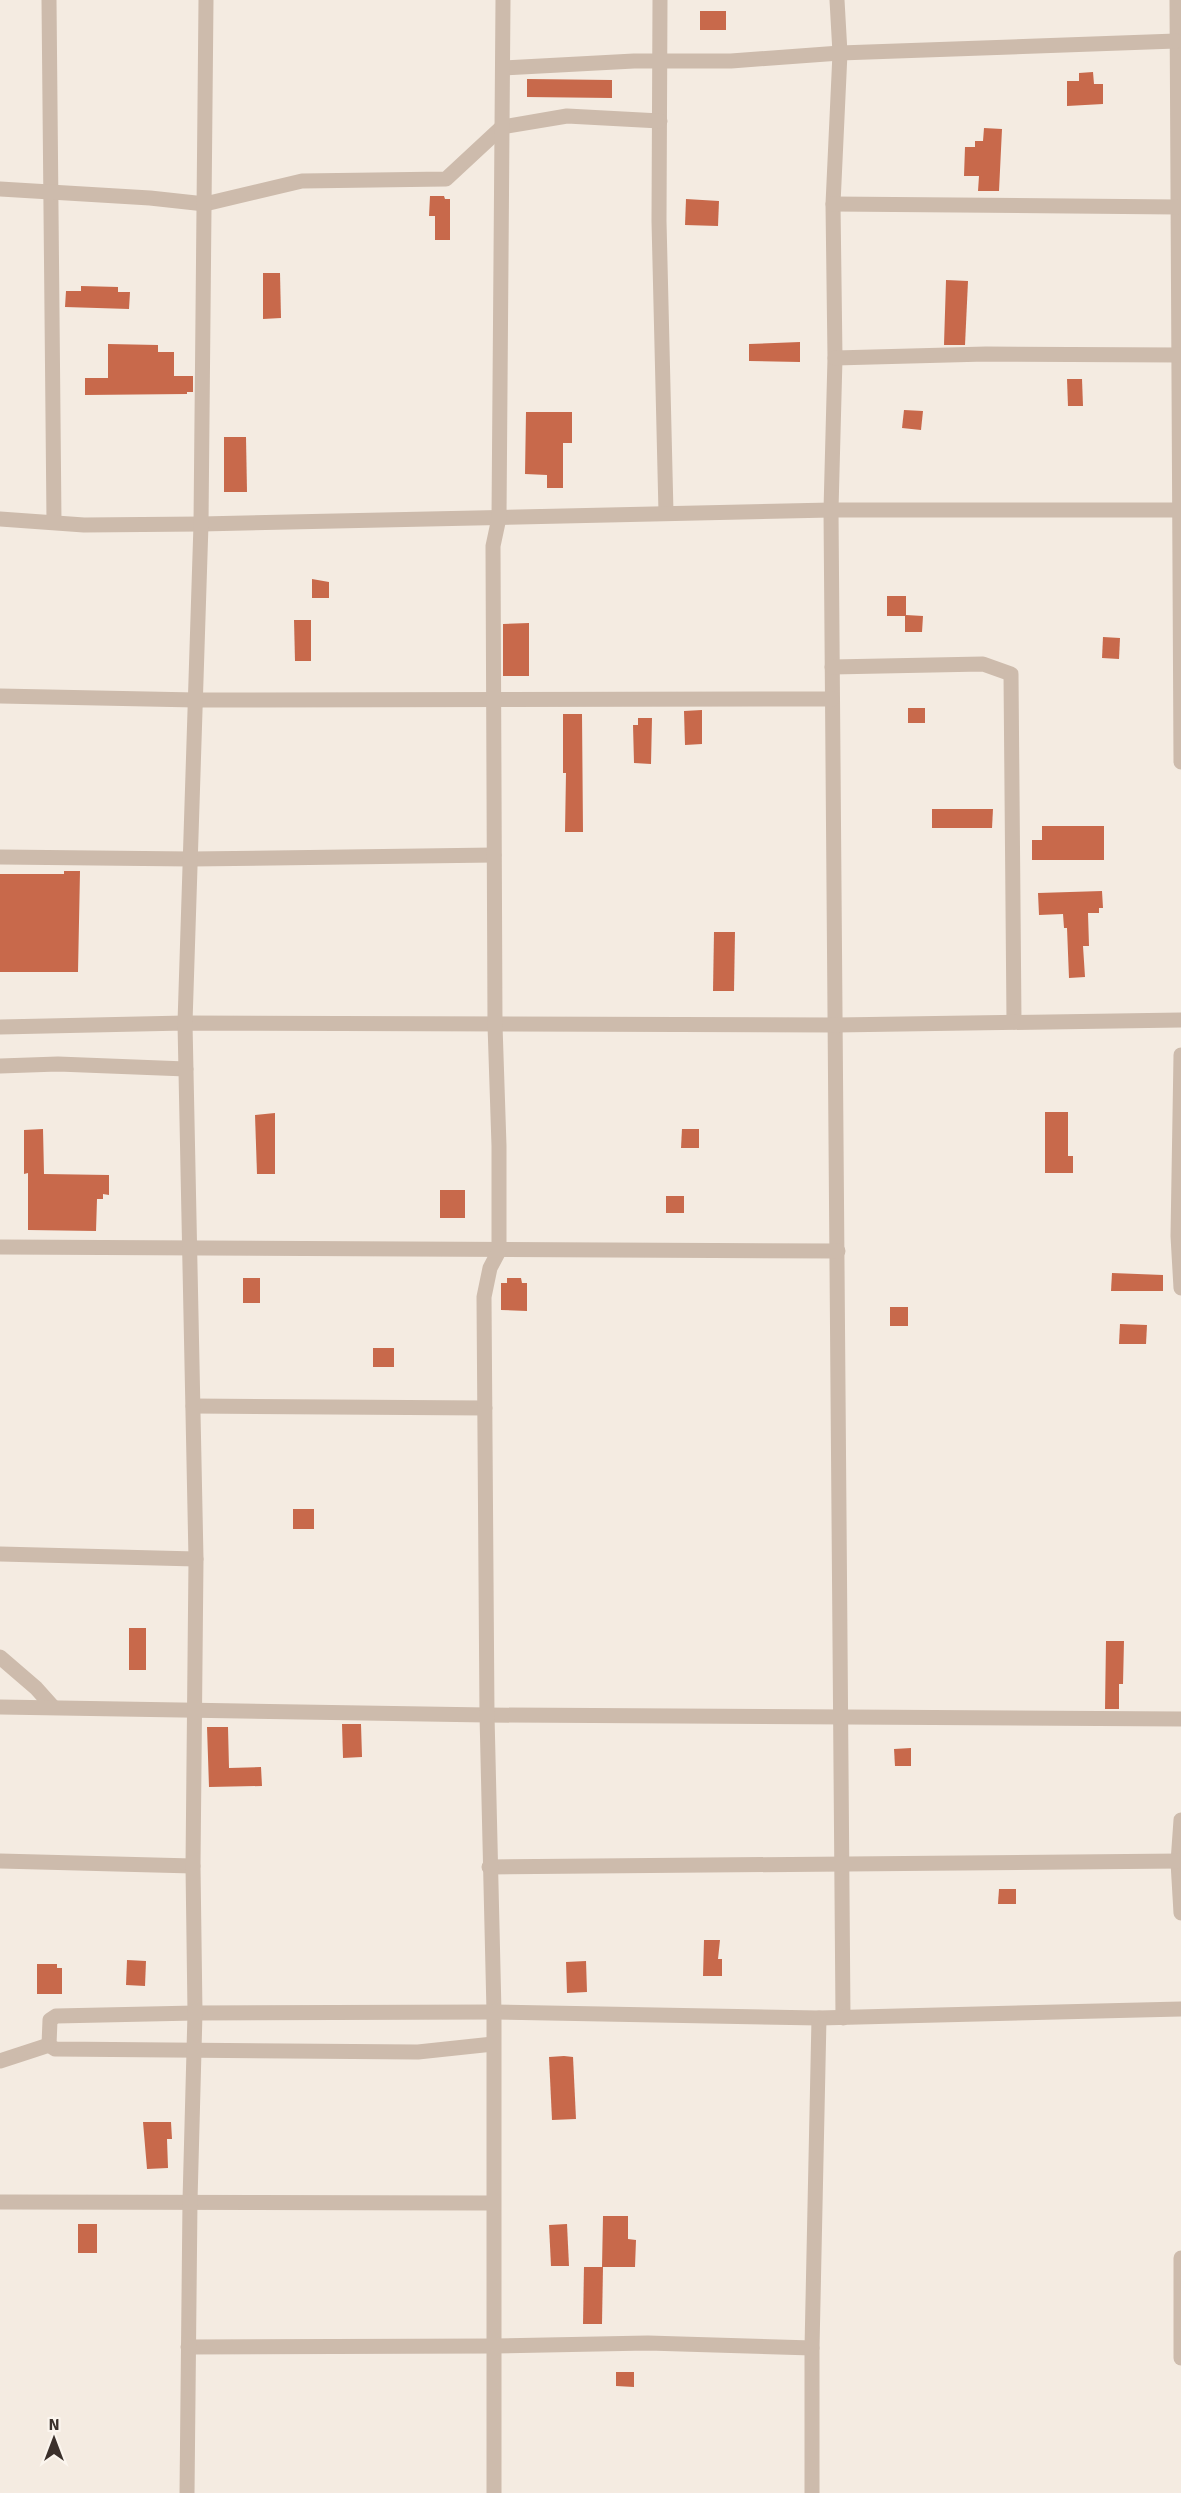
<svg xmlns="http://www.w3.org/2000/svg" width="1181" height="2493" viewBox="0 0 1181 2493" font-family="Signika,sans-serif">
  <style>
    .building { fill: #c8694b }
    .lines { fill: none; stroke-linecap: round; stroke-linejoin: round }
    .street { stroke: #cdbbac; stroke-width: 15 }
  </style>
  <rect width="100%" height="100%" fill="#f4ebe1"/>
  <!-- building -->
  <g class="building">
    <rect x="700" y="11" width="26" height="19"/>
    <polygon points="1093,72 1094,84 1103,84 1103,104 1067,106 1067,81 1079,81 1079,73"/>
    <polygon points="527,79 612,80 612,98 527,97"/>
    <polygon points="984,128 1002,129 999,191 978,191 979,176 964,176 965,147 975,147 975,141 983,141"/>
    <polygon points="430,196 444,196 445,199 450,199 450,240 435,240 435,216 429,216"/>
    <polygon points="686,199 719,201 718,226 685,225"/>
    <polygon points="263,273 280,273 281,318 263,319"/>
    <polygon points="946,280 968,281 965,345 944,345"/>
    <polygon points="81,286 118,287 118,292 130,292 129,309 65,307 66,291 81,291"/>
    <polygon points="800,342 800,362 749,361 749,344"/>
    <polygon points="108,344 158,345 158,352 174,352 174,376 193,376 193,392 187,392 187,394 85,395 85,378 108,378"/>
    <polygon points="1067,379 1082,379 1083,406 1068,406"/>
    <polygon points="904,410 923,411 921,430 902,428"/>
    <polygon points="526,412 572,412 572,443 563,443 563,488 547,488 547,475 525,474"/>
    <polygon points="224,437 246,437 247,492 224,492"/>
    <polygon points="312,579 329,582 329,598 312,598"/>
    <polygon points="887,596 906,596 906,615 923,616 922,632 905,632 905,616 887,616"/>
    <polygon points="294,620 311,620 311,661 295,661"/>
    <polygon points="529,623 529,676 503,676 503,624"/>
    <polygon points="1103,637 1120,638 1119,659 1102,658"/>
    <rect x="908" y="708" width="17" height="15"/>
    <polygon points="702,710 702,744 685,745 684,711"/>
    <polygon points="563,714 582,714 583,832 565,832 566,773 563,773"/>
    <polygon points="638,718 652,718 651,764 634,763 633,725 638,725"/>
    <polygon points="932,809 993,809 992,828 932,828"/>
    <polygon points="1042,826 1104,826 1104,860 1032,860 1032,840 1042,840"/>
    <polygon points="64,871 80,871 78,972 0,972 0,874 64,874"/>
    <polygon points="1102,891 1103,908 1099,908 1099,913 1088,913 1089,946 1083,946 1085,977 1069,978 1067,928 1064,928 1063,914 1039,915 1038,893"/>
    <polygon points="714,932 735,932 734,991 713,991"/>
    <polygon points="1045,1112 1068,1112 1068,1156 1073,1156 1073,1173 1045,1173"/>
    <polygon points="275,1113 275,1174 257,1174 255,1115"/>
    <polygon points="43,1129 44,1174 109,1175 109,1195 103,1194 103,1199 97,1199 96,1231 28,1230 28,1173 24,1174 24,1130"/>
    <polygon points="682,1129 699,1129 699,1148 681,1148"/>
    <rect x="440" y="1190" width="25" height="28"/>
    <rect x="666" y="1196" width="18" height="17"/>
    <polygon points="1112,1273 1163,1275 1163,1291 1111,1291"/>
    <rect x="243" y="1278" width="17" height="25"/>
    <polygon points="507,1278 521,1278 522,1283 527,1283 527,1311 501,1310 501,1283 507,1283"/>
    <rect x="890" y="1307" width="18" height="19"/>
    <polygon points="1120,1324 1147,1325 1146,1344 1119,1344"/>
    <rect x="373" y="1348" width="21" height="19"/>
    <rect x="293" y="1509" width="21" height="20"/>
    <rect x="129" y="1628" width="17" height="42"/>
    <polygon points="1106,1641 1124,1641 1123,1684 1119,1684 1119,1709 1105,1709"/>
    <polygon points="342,1724 361,1724 362,1757 343,1758"/>
    <polygon points="207,1727 228,1727 229,1768 261,1767 262,1786 209,1787"/>
    <polygon points="911,1748 911,1766 895,1766 894,1749"/>
    <polygon points="999,1889 1016,1889 1016,1904 998,1904"/>
    <polygon points="704,1940 720,1940 718,1959 722,1959 722,1976 703,1976"/>
    <polygon points="127,1960 146,1961 145,1986 126,1985"/>
    <polygon points="586,1961 587,1992 567,1993 566,1962"/>
    <polygon points="37,1964 57,1964 57,1968 62,1968 62,1994 37,1994"/>
    <polygon points="564,2056 573,2057 576,2119 552,2120 549,2057"/>
    <polygon points="143,2122 171,2122 172,2139 167,2139 168,2168 147,2169"/>
    <polygon points="603,2216 628,2216 628,2239 636,2240 635,2267 602,2267"/>
    <rect x="78" y="2224" width="19" height="29"/>
    <polygon points="567,2224 569,2266 551,2266 549,2225"/>
    <polygon points="584,2267 603,2267 602,2324 583,2324"/>
    <polygon points="616,2372 634,2372 634,2387 616,2386"/>
  </g>
  <g class="lines">
    <!-- street -->
    <g class="street">
      <polyline points="49,0 54,522"/>
      <polyline points="660,0 659,221 666,513"/>
      <polyline points="837,0 840,53 833,204 835,358 831,510 843,2018"/>
      <polyline points="1177,0 1181,762"/>
      <polyline points="503,68 634,61 731,61 840,53 1176,41"/>
      <polyline points="0,189 150,198 205,204 302,181 446,179 502,127 567,116 660,121"/>
      <polyline points="833,204 1177,207"/>
      <polyline points="835,358 986,354 1179,355"/>
      <polyline points="0,519 84,525 201,524 831,510 1180,510"/>
      <polyline points="832,667 983,664 1011,674 1014,1022"/>
      <polyline points="0,696 196,700 832,699"/>
      <polyline points="0,857 191,859 494,855"/>
      <polyline points="0,1027 185,1023 836,1025 1181,1020"/>
      <polyline points="1181,1055 1178,1236 1181,1288"/>
      <polyline points="0,1066 58,1064 186,1069"/>
      <polyline points="0,1247 838,1251"/>
      <polyline points="193,1406 485,1408"/>
      <polyline points="0,1554 196,1559"/>
      <polyline points="0,1657 36,1688 53,1707"/>
      <polyline points="0,1707 487,1715 1181,1719"/>
      <polyline points="1181,1820 1178,1862 1181,1913"/>
      <polyline points="0,1861 193,1866"/>
      <polyline points="489,1867 1181,1861"/>
      <polyline points="493,2044 418,2052 55,2049 49,2045 50,2020 56,2016 195,2013 494,2012 819,2018 1181,2009"/>
      <polyline points="0,2061 49,2045"/>
      <polyline points="0,2202 492,2203"/>
      <polyline points="1181,2258 1181,2358"/>
      <polyline points="188,2347 494,2346 648,2343 812,2348"/>
      <polyline points="187,2493 190,2201 195,2013 193,1866 196,1559 185,1023 201,524 206,0"/>
      <polyline points="494,2493 494,2012 487,1715 484,1297 490,1268 499,1251 499,1146 495,1025 493,546 499,518 503,0"/>
      <polyline points="812,2493 812,2348 819,2018"/>
    </g>
  </g>
  <!-- north arrow -->
  <g transform="translate(54 2439)" stroke="#fbf5ee" stroke-width="4.5" paint-order="stroke">
  <path d="M0-4.5L10 22L0 15L-10 22Z" fill="#3b302b"/>
  <text y="-9" font-size="16" font-weight="bold" text-anchor="middle" fill="#3b302b">N</text>
  </g>
</svg>
